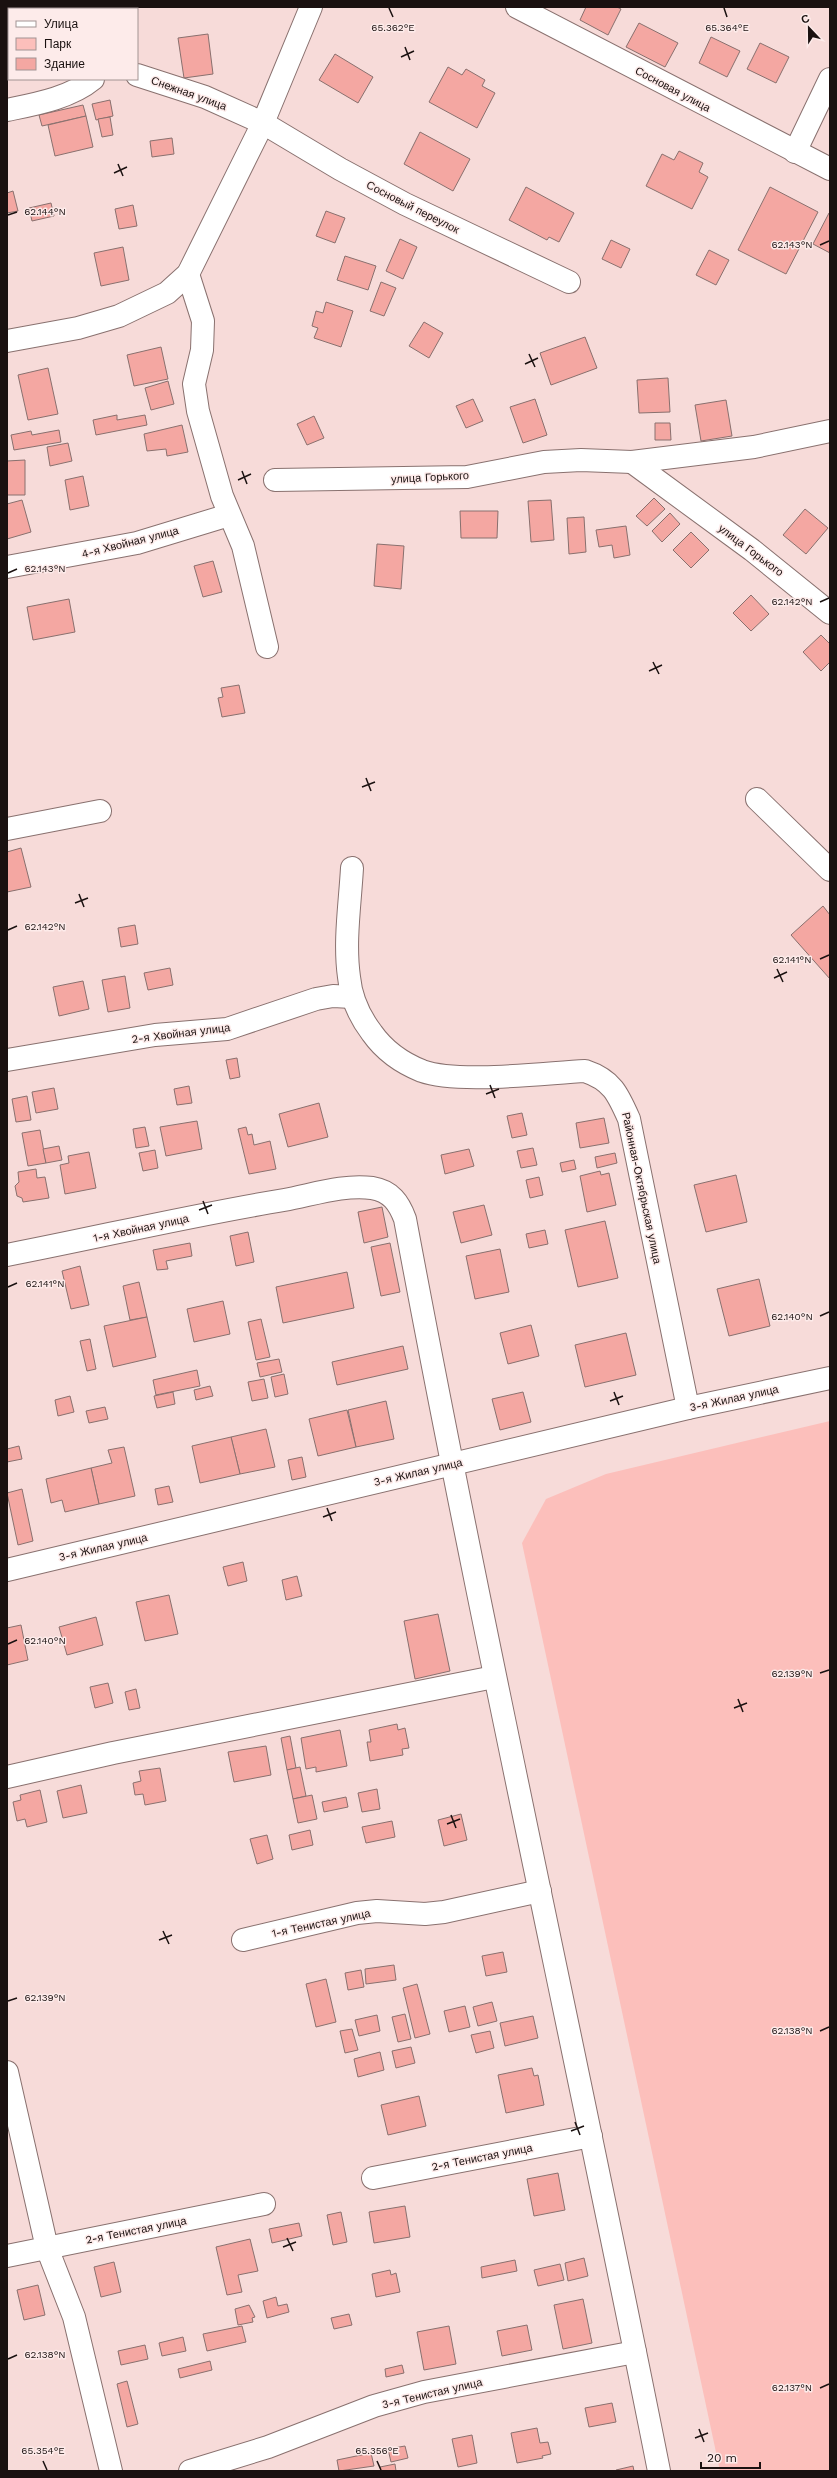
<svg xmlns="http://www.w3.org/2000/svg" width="837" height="2478" viewBox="0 0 837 2478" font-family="'Work Sans',sans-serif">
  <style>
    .green { fill: #fcbfbb }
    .building { fill: #f4a7a2; stroke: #89706e }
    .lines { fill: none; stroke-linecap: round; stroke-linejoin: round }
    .minor-casing { stroke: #89716f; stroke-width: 24 }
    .minor { stroke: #fff; stroke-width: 22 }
    .ticks { fill: none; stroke: #1a1110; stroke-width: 1.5 }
    .labels { text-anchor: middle; stroke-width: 3; stroke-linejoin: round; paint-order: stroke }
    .street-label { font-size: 11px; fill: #1a1110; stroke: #fdebea }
    .ticks-label { font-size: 10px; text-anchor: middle; fill: #1a1110; stroke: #fdebea; stroke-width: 3; stroke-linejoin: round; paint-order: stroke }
  </style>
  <rect width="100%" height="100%" fill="#f7dbd9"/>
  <!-- green -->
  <polygon class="green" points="830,1421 830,2471 720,2471 522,1543 546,1499 606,1474"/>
  <!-- building -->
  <g class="building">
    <polygon points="586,7 617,7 621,9 608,35 580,20"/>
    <polygon points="639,23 678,43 665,67 626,47"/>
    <polygon points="208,34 213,74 184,78 178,38"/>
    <polygon points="711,37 740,51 727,77 699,63"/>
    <polygon points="760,43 789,57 776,83 747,69"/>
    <polygon points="335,54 373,77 358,103 319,80"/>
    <polygon points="448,67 462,75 466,69 485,80 482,86 495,93 477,128 429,102"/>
    <polygon points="110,100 113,116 96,120 92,104"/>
    <polygon points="83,105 86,116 42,126 39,115"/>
    <polygon points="86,116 93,147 55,156 48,125"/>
    <polygon points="110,117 113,135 102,137 98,119"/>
    <polygon points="420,132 470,159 453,191 404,164"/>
    <polygon points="172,138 174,154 152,157 150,141"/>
    <polygon points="679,151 703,163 699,172 708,177 692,209 646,186 662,154 674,160"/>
    <polygon points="526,187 574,213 559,242 549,237 547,240 509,220"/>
    <polygon points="770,187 818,212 786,274 738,250"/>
    <polygon points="13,191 18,211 7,213 7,193"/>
    <polygon points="51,203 54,216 32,221 29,208"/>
    <polygon points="133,205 137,226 119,229 115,209"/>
    <polygon points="326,211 345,218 335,243 316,236"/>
    <polygon points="829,213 830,213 830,253 813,244"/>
    <polygon points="400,239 417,247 403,279 386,271"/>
    <polygon points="611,240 630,249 621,268 602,259"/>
    <polygon points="123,247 129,280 101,286 94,253"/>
    <polygon points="709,250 729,260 716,285 696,275"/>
    <polygon points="345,256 376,266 368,290 337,280"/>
    <polygon points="381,282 396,288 384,316 370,311"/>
    <polygon points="326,302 353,311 341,347 314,338 318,328 312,326 316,311 323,313"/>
    <polygon points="424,322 443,333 429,358 409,346"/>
    <polygon points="585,337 597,368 551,385 540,353"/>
    <polygon points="161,347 168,379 134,386 127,355"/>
    <polygon points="48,368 58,414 28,420 18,375"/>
    <polygon points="668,378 670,412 639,413 637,380"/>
    <polygon points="168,381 174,404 151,410 145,388"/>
    <polygon points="473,399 483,421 466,428 456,406"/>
    <polygon points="535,399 547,435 523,443 510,407"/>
    <polygon points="726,400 732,436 701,441 695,405"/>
    <polygon points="117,415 117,420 145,415 147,425 96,435 93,420"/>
    <polygon points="314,416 324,438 307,445 297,424"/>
    <polygon points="655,423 670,423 671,440 655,440"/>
    <polygon points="182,425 188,452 167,456 166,449 147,451 144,434"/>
    <polygon points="59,430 61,442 14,450 11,435 31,431 32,435"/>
    <polygon points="68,443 72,461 50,466 47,447"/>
    <polygon points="25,460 25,495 7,495 7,461"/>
    <polygon points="83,476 89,506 70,510 65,480"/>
    <polygon points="654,498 665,509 647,526 636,516"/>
    <polygon points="22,500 31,532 7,539 7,504"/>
    <polygon points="551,500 554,540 531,542 528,501"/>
    <polygon points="805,509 828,528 806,554 783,535"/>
    <polygon points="460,511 498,511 497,538 461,538"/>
    <polygon points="670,513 680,524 662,542 652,531"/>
    <polygon points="584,517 586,552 569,554 567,518"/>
    <polygon points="626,526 630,555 614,558 612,545 599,547 596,530"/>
    <polygon points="691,532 709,550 691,568 673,550"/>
    <polygon points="377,544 404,546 401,589 374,586"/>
    <polygon points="213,561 222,592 203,597 194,566"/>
    <polygon points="751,595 769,614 751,631 733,613"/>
    <polygon points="69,599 75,632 33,640 27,607"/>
    <polygon points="821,635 830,644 830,662 821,671 803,652"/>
    <polygon points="239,685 245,713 222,717 218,698 223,697 221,688"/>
    <polygon points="21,848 31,887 7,892 7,852"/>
    <polygon points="823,906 830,915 830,979 791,935"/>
    <polygon points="135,925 138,944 121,947 118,928"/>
    <polygon points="170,968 173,985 148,990 144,973"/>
    <polygon points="125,976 130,1008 108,1012 102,980"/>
    <polygon points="83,981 89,1009 59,1016 53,987"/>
    <polygon points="237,1058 240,1077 230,1079 226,1060"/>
    <polygon points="189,1086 192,1103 177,1105 174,1089"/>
    <polygon points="54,1088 58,1109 36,1113 32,1092"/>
    <polygon points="27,1096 31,1120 16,1122 12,1099"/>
    <polygon points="319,1103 328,1137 288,1147 279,1114"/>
    <polygon points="522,1113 527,1135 512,1138 507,1116"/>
    <polygon points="604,1118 609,1143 580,1148 576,1123"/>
    <polygon points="197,1121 202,1149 166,1156 160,1127"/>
    <polygon points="145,1127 149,1146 136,1148 133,1129"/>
    <polygon points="246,1127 248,1135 252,1134 254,1145 270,1141 276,1169 249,1174 238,1129"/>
    <polygon points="40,1130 46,1163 28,1166 22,1133"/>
    <polygon points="59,1146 62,1160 46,1163 43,1149"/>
    <polygon points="533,1148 537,1165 521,1168 517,1151"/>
    <polygon points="469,1149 474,1166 445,1174 441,1155"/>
    <polygon points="155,1150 158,1168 143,1171 139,1153"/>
    <polygon points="89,1152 96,1188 65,1194 60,1165 69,1163 68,1156"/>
    <polygon points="615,1153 617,1163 597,1168 595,1157"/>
    <polygon points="574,1160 576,1169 562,1172 560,1163"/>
    <polygon points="36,1169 37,1178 45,1177 49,1198 23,1202 22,1198 17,1196 15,1186 19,1182 18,1172"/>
    <polygon points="600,1171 601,1175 609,1173 616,1205 587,1212 580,1176"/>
    <polygon points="736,1175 747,1222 706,1232 694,1185"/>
    <polygon points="539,1177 543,1195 530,1198 526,1180"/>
    <polygon points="484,1205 492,1235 461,1243 453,1212"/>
    <polygon points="382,1207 388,1237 364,1243 358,1212"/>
    <polygon points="605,1221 618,1278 578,1287 565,1230"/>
    <polygon points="545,1230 548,1244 529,1248 526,1234"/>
    <polygon points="248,1232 254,1262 236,1266 230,1236"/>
    <polygon points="190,1243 192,1256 166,1261 168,1269 157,1270 153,1250"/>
    <polygon points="390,1243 400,1292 381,1296 371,1247"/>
    <polygon points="500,1249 509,1292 475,1299 466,1256"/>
    <polygon points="80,1266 89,1305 71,1309 62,1271"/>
    <polygon points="347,1272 354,1308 283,1323 276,1287"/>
    <polygon points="759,1279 770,1326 729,1336 717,1289"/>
    <polygon points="139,1282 147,1317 130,1320 123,1286"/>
    <polygon points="223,1301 230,1334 194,1342 187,1309"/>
    <polygon points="147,1317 156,1357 113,1367 104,1326"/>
    <polygon points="261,1319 270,1357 256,1360 248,1322"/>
    <polygon points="531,1325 539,1356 508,1364 500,1333"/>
    <polygon points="626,1333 636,1375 585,1387 575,1345"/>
    <polygon points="90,1339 96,1369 87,1371 80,1341"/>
    <polygon points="403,1346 408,1369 337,1385 332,1362"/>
    <polygon points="279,1359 282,1372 260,1377 257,1363"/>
    <polygon points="197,1370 200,1386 156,1395 153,1380"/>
    <polygon points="284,1374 288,1394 275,1397 271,1377"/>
    <polygon points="264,1379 268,1398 252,1401 248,1382"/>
    <polygon points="210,1386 213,1396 196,1400 194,1390"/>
    <polygon points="173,1392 175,1404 157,1408 154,1396"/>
    <polygon points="523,1392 531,1422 500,1430 492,1399"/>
    <polygon points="70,1396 74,1412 58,1416 55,1400"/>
    <polygon points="386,1401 394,1439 356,1447 348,1410"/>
    <polygon points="105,1407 108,1419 89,1423 86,1411"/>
    <polygon points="347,1410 356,1447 318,1456 309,1419"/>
    <polygon points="266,1429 275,1467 240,1474 231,1437"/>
    <polygon points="231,1437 240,1474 200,1483 192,1446"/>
    <polygon points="19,1446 22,1459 7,1462 7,1449"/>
    <polygon points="124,1447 135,1496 99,1504 91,1468 112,1463 108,1450"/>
    <polygon points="302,1457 306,1477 292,1480 288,1460"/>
    <polygon points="91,1468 99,1504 65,1512 62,1500 51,1503 46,1479"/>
    <polygon points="169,1486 173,1502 158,1505 155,1489"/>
    <polygon points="22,1489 33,1541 18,1545 7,1493"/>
    <polygon points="243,1562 247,1581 228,1586 223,1567"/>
    <polygon points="297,1576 302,1596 286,1600 282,1580"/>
    <polygon points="169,1595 178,1634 145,1641 136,1602"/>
    <polygon points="438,1614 450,1671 415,1679 404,1621"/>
    <polygon points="96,1617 103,1645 67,1655 59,1627"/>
    <polygon points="21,1625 28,1660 7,1665 7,1628"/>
    <polygon points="108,1683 113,1703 95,1708 90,1687"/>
    <polygon points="136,1689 140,1708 129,1710 125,1692"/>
    <polygon points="397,1724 398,1730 405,1728 409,1748 402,1749 403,1755 370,1761 367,1742 371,1742 369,1730"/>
    <polygon points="340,1730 347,1766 316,1772 316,1767 306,1769 301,1738"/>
    <polygon points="290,1736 296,1768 287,1770 281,1738"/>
    <polygon points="266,1746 271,1775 234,1782 228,1752"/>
    <polygon points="300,1767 306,1796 293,1799 287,1770"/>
    <polygon points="160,1768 166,1801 145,1805 143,1794 135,1795 133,1783 141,1781 139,1771"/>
    <polygon points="81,1785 87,1813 63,1818 57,1791"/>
    <polygon points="377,1789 380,1809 362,1812 358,1793"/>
    <polygon points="40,1790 47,1822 27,1827 25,1819 17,1821 13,1802 21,1800 20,1795"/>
    <polygon points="312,1795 317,1819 298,1823 293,1799"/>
    <polygon points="346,1797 348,1807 324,1812 322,1802"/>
    <polygon points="461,1814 467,1840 444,1846 438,1820"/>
    <polygon points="392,1821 395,1837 366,1843 362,1827"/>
    <polygon points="310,1830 313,1845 292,1850 289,1835"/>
    <polygon points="267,1835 273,1859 257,1864 250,1839"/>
    <polygon points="503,1952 507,1972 486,1976 482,1956"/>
    <polygon points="394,1965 396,1980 366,1984 365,1969"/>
    <polygon points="361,1970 364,1987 348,1990 345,1973"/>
    <polygon points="326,1979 336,2022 316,2027 306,1984"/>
    <polygon points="417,1984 430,2034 415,2038 403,1988"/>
    <polygon points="492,2002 497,2021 478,2026 473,2007"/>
    <polygon points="465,2006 470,2027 449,2032 444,2011"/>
    <polygon points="405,2014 411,2039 398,2042 392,2017"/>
    <polygon points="377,2015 380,2031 359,2036 355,2020"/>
    <polygon points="533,2016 538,2038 505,2046 500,2023"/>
    <polygon points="352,2029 358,2050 345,2053 340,2031"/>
    <polygon points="490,2031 494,2048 476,2053 471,2035"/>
    <polygon points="411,2047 415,2063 396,2068 392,2051"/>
    <polygon points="380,2052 384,2070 358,2077 354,2059"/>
    <polygon points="532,2068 534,2076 538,2075 544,2105 506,2113 498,2075"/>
    <polygon points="419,2096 426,2126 388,2135 381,2105"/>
    <polygon points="558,2173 565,2210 534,2216 527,2179"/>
    <polygon points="405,2206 410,2237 374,2243 369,2212"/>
    <polygon points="341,2212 347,2242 333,2245 327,2215"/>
    <polygon points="299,2223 302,2236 272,2243 269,2229"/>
    <polygon points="250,2239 258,2271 238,2275 242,2292 227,2295 216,2247"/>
    <polygon points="584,2258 588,2276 568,2281 565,2263"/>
    <polygon points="515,2260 517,2271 482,2278 481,2267"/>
    <polygon points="114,2262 121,2292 101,2297 94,2267"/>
    <polygon points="560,2264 564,2280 538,2286 534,2270"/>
    <polygon points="390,2270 391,2275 396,2273 400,2292 376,2297 372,2274"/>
    <polygon points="38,2285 45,2315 24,2320 17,2290"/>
    <polygon points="276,2297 278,2306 287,2304 289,2312 267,2318 263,2301"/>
    <polygon points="583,2299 592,2343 563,2349 554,2305"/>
    <polygon points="249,2305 255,2317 252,2318 253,2322 238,2325 235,2309"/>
    <polygon points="349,2314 352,2325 334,2329 331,2318"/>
    <polygon points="527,2325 532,2350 502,2356 497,2331"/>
    <polygon points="242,2326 246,2342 207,2351 203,2334"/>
    <polygon points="449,2326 456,2364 424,2370 417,2332"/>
    <polygon points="183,2337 186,2351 162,2356 159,2343"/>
    <polygon points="145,2345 148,2359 121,2365 118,2351"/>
    <polygon points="210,2361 212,2370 180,2378 178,2369"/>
    <polygon points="402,2365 404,2373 386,2377 385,2369"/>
    <polygon points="127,2381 138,2424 127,2427 117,2384"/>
    <polygon points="612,2403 616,2422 589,2427 585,2408"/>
    <polygon points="537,2428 540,2443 548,2442 551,2454 542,2456 543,2458 517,2463 511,2433"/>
    <polygon points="472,2435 477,2463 458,2467 452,2439"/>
    <polygon points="405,2446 408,2458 391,2462 388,2449"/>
    <polygon points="371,2453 374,2466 339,2471 337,2460"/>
    <polygon points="395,2464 396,2471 381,2471 380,2467"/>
    <polygon points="633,2466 634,2471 616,2471 616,2470"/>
  </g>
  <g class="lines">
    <!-- minor casing -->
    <g class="minor-casing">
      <g id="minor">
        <polyline points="517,7 830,169"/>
        <polyline points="7,16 9,17"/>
        <polyline points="137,75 205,97 263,123 340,169 405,204 569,282"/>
        <path d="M7,110C36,104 70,98 93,79"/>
        <polyline points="795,152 830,79"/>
        <polyline points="188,274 203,321 202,350 194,384 198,411 222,496 243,546 267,647"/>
        <polyline points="7,341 78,328 119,316 167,293 188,274 263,123 311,7"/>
        <polyline points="632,462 752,550 830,613"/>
        <polyline points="275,480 467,477 544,462 581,460 632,462 754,447 830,431"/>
        <polyline points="7,567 137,543 229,515"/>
        <polyline points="757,799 830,870"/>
        <polyline points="7,829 100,811"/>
        <path d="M352,868C350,904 344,942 349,977C351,998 359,1016 372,1033C384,1050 402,1063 422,1071C458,1084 544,1073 585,1071C612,1080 618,1094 629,1119L688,1408"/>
        <polyline points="7,1060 155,1035 227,1029 316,999 333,996 352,997"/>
        <path d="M7,1255C100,1237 192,1215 284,1200C312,1195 344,1184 372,1188C391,1191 399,1203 405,1219C483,1638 576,2053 659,2471"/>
        <polyline points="7,1570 688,1408 830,1378"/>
        <polyline points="7,1777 113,1753 494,1677"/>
        <polyline points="243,1940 357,1913 377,1911 425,1914 444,1912 540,1891"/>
        <polyline points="7,2072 47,2248 74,2317 111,2471"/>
        <polyline points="373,2178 591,2136"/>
        <polyline points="7,2256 264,2204"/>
        <polyline points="190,2471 268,2447 374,2406 424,2392 635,2352"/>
      </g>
    </g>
    <!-- minor -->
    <use href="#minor" class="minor"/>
  </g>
  <!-- ticks -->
  <path class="ticks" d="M389,8L393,17M724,8L727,17M405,47L410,60M401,57L414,51M118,164L123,176M114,173L127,167M8,215L17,212M820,245L829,241M529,354L535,367M525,364L538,358M242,471L247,484M238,480L251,474M8,573L17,569M820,602L829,598M653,662L659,674M649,671L662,665M366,778L371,791M362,787L375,782M79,894L84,907M75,903L88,898M8,930L17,926M820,959L829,955M777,969L783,982M774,978L787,972M490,1085L495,1098M486,1094L499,1089M203,1201L208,1214M199,1210L212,1205M8,1287L17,1283M820,1316L829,1312M614,1392L619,1405M610,1401L623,1396M327,1508L332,1521M323,1517L336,1512M8,1644L17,1640M820,1673L829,1670M738,1699L743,1712M734,1708L747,1703M451,1815L456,1828M447,1824L460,1819M163,1931L169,1944M159,1940L172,1935M8,2001L17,1998M820,2031L829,2027M575,2122L580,2135M571,2131L584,2126M287,2238L293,2251M283,2247L296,2242M8,2359L17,2355M820,2388L829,2384M699,2429L704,2442M695,2438L708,2433M43,2461L47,2470M377,2461L381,2470"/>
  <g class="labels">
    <!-- street labels -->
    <g class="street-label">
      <text transform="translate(673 89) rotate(28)" y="4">Сосновая улица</text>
      <text transform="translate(189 93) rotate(20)" y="4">Снежная улица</text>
      <text transform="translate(413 207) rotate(27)" y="4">Сосновый переулок</text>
      <text transform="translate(430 477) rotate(-3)" y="4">улица Горького</text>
      <text transform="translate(130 542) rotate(-14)" y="4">4-я Хвойная улица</text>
      <text transform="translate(751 550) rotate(37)" y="4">улица Горького</text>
      <text transform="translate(181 1033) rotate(-7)" y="4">2-я Хвойная улица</text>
      <text transform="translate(642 1188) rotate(78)" y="4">Районная-Октябрьская улица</text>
      <text transform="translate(141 1228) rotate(-12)" y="4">1-я Хвойная улица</text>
      <text transform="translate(734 1398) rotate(-12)" y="4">3-я Жилая улица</text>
      <text transform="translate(418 1472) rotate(-13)" y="4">3-я Жилая улица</text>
      <text transform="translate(103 1547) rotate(-13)" y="4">3-я Жилая улица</text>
      <text transform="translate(321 1923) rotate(-12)" y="4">1-я Тенистая улица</text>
      <text transform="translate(482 2157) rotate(-11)" y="4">2-я Тенистая улица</text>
      <text transform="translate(136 2230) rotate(-11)" y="4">2-я Тенистая улица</text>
      <text transform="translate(432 2393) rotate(-13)" y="4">3-я Тенистая улица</text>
    </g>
  </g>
  <g class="ticks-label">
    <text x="393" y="31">65.362°E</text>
    <text x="727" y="31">65.364°E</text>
    <text x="45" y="215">62.144°N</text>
    <text x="792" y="248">62.143°N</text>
    <text x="45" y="572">62.143°N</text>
    <text x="792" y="605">62.142°N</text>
    <text x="45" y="930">62.142°N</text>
    <text x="792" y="963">62.141°N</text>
    <text x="45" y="1287">62.141°N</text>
    <text x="792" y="1320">62.140°N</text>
    <text x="45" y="1644">62.140°N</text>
    <text x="792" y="1677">62.139°N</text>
    <text x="45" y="2001">62.139°N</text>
    <text x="792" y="2034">62.138°N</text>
    <text x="45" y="2358">62.138°N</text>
    <text x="792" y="2391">62.137°N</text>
    <text x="43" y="2454">65.354°E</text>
    <text x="377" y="2454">65.356°E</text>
  </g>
  <!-- border -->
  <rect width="837" height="2478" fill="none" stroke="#1a1110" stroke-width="16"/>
  <!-- legend -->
  <rect x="8" y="8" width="130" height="72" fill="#fdebea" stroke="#a29493"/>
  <rect x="16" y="21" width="20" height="6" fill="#ffffff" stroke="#a29493"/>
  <text x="44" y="28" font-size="12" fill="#1a1110">Улица</text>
  <rect x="16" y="38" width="20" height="12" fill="#fcbfbb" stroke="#a29493"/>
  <text x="44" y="48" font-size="12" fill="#1a1110">Парк</text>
  <rect x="16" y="58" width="20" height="12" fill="#f4a7a2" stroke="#a29493"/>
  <text x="44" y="68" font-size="12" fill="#1a1110">Здание</text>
  <!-- north arrow -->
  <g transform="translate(809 28) rotate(338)" stroke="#fdebea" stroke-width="3" paint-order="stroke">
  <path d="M0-3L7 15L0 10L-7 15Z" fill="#1a1110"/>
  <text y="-6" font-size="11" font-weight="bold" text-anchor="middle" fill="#1a1110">С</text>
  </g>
  <!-- scale -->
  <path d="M701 2462v6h59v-6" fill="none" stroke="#1a1110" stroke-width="2"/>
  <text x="707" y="2462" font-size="12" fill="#1a1110" stroke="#fdebea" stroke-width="3" paint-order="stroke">20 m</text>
</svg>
